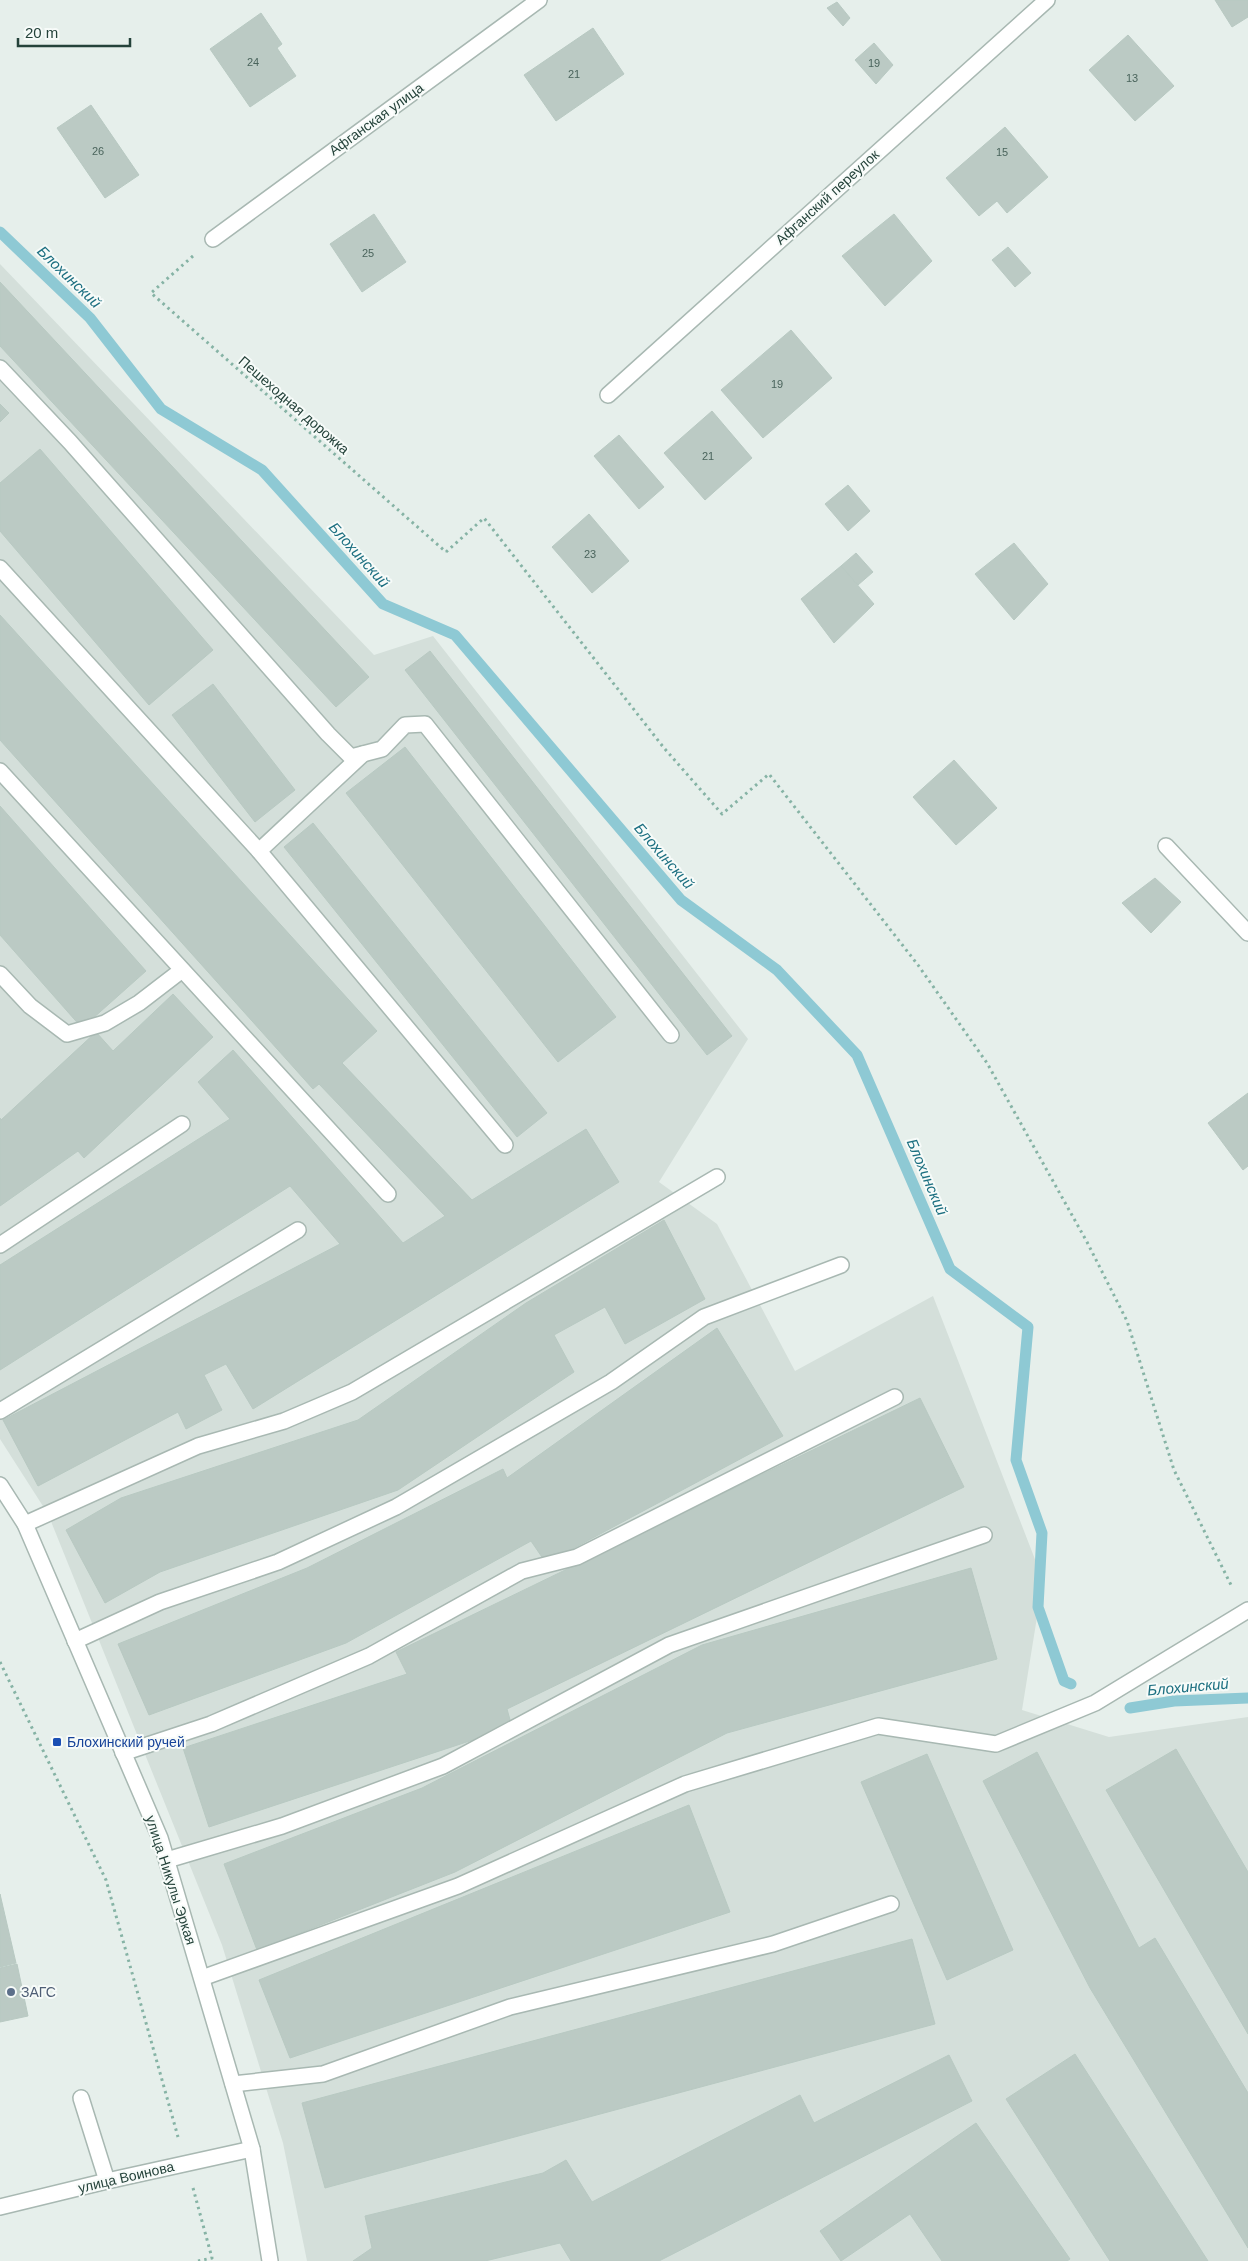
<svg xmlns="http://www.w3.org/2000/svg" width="1248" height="2261" viewBox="0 0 1248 2261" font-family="Helvetica,sans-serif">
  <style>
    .built { fill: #d4dfda }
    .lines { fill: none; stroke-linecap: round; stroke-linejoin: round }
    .stream { stroke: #8ec9d4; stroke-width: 11 }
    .building { fill: #bbcac4; stroke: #b8c9c2 }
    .minor-casing { stroke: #a8b8b2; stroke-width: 18 }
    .path { stroke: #86b3a5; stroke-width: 3; stroke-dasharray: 2.5 4; stroke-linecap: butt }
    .minor { stroke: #fff; stroke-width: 15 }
    .transit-dot { fill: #1a4fb4; stroke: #f7fbf9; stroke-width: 2 }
    .service-dot { fill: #5c6f8a; stroke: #f7fbf9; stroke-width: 2 }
    .labels { text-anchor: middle; stroke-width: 4; stroke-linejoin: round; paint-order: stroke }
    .number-label { font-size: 11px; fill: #4a645c }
    .street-label { font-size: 14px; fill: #24423a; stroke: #f7fbf9 }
    .transit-label { font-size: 14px; fill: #164399; stroke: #f7fbf9; text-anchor: start }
    .service-label { font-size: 14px; fill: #4e5e75; stroke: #f7fbf9; text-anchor: start }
    .water-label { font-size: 15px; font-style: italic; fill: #1c6f80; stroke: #f7fbf9 }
  </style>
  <rect width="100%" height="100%" fill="#e6efeb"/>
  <!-- built -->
  <polygon class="built" points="0,264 374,655 433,636 748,1039 659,1182 717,1224 795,1371 933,1296 1043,1580 1022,1710 1109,1737 1248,1717 1248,2261 307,2261 283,2143 222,1945 48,1514 0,1439"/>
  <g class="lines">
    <!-- stream -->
    <g class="stream">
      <polyline points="0,232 90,318 161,409 262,470 383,604 455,635 681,900 777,970 857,1055 950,1269 1028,1327 1016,1460 1042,1533 1038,1607 1064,1681 1071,1684"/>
      <polyline points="1130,1708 1174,1701 1248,1698"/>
    </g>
  </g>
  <!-- building -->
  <g class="building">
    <polygon points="1215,0 1248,0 1248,17 1232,27"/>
    <polygon points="837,2 850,18 843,26 827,8"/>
    <polygon points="261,13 282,44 277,48 296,76 250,107 210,49"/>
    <polygon points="593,28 624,74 556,121 524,75"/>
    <polygon points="1128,35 1174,86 1135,121 1089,70"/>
    <polygon points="874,43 893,65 876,84 855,60"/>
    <polygon points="91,105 139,175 105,198 57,128"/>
    <polygon points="1005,127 1048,177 1007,213 997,201 979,216 946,178"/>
    <polygon points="374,214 406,262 362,292 330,244"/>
    <polygon points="894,214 932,261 885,306 842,256"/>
    <polygon points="1008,247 1031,273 1015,287 992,260"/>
    <polygon points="0,282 369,677 336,707 0,346"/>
    <polygon points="791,330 832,378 763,438 721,390"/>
    <polygon points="0,404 9,413 0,422"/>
    <polygon points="712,411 752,458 705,500 664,453"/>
    <polygon points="619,435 664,487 639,509 594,456"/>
    <polygon points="40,449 213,650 149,705 0,531 0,483"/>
    <polygon points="848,485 870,511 848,531 825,504"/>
    <polygon points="589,514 629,561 592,593 552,547"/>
    <polygon points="1014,543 1048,584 1014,620 975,574"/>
    <polygon points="856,553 873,572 858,585 841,566"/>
    <polygon points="841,566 874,604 834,643 801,599"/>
    <polygon points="0,615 377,1031 342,1063 472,1200 586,1129 619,1182 253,1409 226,1364 204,1375 222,1410 186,1429 178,1412 38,1486 3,1420 340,1244 290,1186 0,1370 0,1265 230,1119 198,1082 233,1050 403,1243 445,1216 319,1084 313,1089 0,740"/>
    <polygon points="430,651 732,1036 707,1055 405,670"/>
    <polygon points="213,684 295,790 255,822 172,715"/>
    <polygon points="405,747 616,1017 558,1062 346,793"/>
    <polygon points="954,760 997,808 956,845 913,797"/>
    <polygon points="0,806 146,971 82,1028 0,935"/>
    <polygon points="313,823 547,1113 517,1137 284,847"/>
    <polygon points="1155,878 1181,902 1151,933 1122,903"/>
    <polygon points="173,994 213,1037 84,1158 78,1151 0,1206 0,1118 1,1120 96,1032 113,1051"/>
    <polygon points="1248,1093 1248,1166 1243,1170 1208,1123"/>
    <polygon points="664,1220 705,1299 625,1344 605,1307 554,1335 574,1372 398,1490 160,1572 105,1603 66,1530 121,1498 358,1420 526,1303"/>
    <polygon points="717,1328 783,1436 546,1563 531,1541 346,1643 149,1715 118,1644 307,1568 503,1469 507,1478"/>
    <polygon points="920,1398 964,1487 507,1709 512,1727 209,1827 183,1748 407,1674 396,1652"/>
    <polygon points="971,1568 997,1659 727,1733 455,1872 257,1950 224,1864 422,1788 702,1645"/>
    <polygon points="1176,1749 1248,1872 1248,2034 1106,1790"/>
    <polygon points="1037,1752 1139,1948 1155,1938 1248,2093 1248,2248 1090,1988 983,1781"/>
    <polygon points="927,1754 1013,1950 947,1980 861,1782"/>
    <polygon points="689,1805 730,1912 290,2058 259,1980"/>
    <polygon points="0,1894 16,1963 0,1967"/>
    <polygon points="912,1939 935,2024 325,2188 302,2103"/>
    <polygon points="17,1964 28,2016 0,2022 0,1968"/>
    <polygon points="1075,2054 1208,2261 1110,2261 1006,2099"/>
    <polygon points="949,2055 972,2101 659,2261 571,2261 560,2243 485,2261 353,2261 372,2248 365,2216 543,2173 566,2160 592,2202 800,2095 814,2123"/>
    <polygon points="976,2123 1070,2259 1067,2261 942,2261 910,2214 841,2261 820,2231"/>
  </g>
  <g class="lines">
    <!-- minor casing -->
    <g class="minor-casing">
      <g id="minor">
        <polyline points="213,239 539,0"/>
        <polyline points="0,368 70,442 328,734 351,757 382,749 405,725 425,724 671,1035"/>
        <polyline points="608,395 1047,0"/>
        <polyline points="0,568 259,851 505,1145"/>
        <polyline points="0,771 388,1194"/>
        <polyline points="1166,846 1248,933"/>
        <polyline points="259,851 363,754"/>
        <polyline points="0,974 30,1006 67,1034 105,1023 139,1003 182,970"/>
        <polyline points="0,1245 182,1124"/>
        <polyline points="0,1411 298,1230"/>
        <polyline points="0,1485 25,1524 160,1838 252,2149 270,2261"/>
        <polyline points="25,1524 198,1446 284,1421 352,1392 717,1177"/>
        <polyline points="75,1641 160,1602 278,1562 396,1507 611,1382 704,1317 841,1265"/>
        <polyline points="123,1753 211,1724 369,1656 522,1571 577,1557 895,1397"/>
        <polyline points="167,1860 282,1826 443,1766 669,1645 984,1535"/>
        <polyline points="202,1978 458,1886 685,1784 878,1726 996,1744 1095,1703 1248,1610"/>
        <polyline points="233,2084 323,2074 510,2007 773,1944 891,1904"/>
        <polyline points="81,2098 107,2181"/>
        <polyline points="0,2207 107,2181 252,2149"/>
      </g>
    </g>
    <!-- path -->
    <g class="path">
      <polyline points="193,256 151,293 446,552"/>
      <polyline points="446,552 484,518 664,748 722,814 769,774 918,965 987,1063 1087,1242 1127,1321 1174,1470 1232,1587"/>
      <polyline points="0,1662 106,1880 178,2137"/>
      <polyline points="193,2188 212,2258 198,2261"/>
    </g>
    <!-- minor -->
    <use href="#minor" class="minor"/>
  </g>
  <!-- markers -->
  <rect class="transit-dot" x="52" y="1737" width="10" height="10" rx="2.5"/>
  <circle class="service-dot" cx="11" cy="1992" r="5"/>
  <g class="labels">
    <!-- number labels -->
    <g class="number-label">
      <text x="253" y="66">24</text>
      <text x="874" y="67">19</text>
      <text x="574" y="78">21</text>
      <text x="1132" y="82">13</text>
      <text x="98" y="155">26</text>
      <text x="1002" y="156">15</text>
      <text x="368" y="257">25</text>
      <text x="777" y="388">19</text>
      <text x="708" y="460">21</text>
      <text x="590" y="558">23</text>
    </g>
    <!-- street labels -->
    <g class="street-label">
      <text transform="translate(376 119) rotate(-36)" y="5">Афганская улица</text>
      <text transform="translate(827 197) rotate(-42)" y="5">Афганский переулок</text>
      <text transform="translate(294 405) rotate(41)" y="5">Пешеходная дорожка</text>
      <text transform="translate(171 1880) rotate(72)" y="5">улица Никулы Эркая</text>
      <text transform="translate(126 2177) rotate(-13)" y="5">улица Воинова</text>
    </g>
    <!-- transit labels -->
    <g class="transit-label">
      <text x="67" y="1747">Блохинский ручей</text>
    </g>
    <!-- service labels -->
    <g class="service-label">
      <text x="21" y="1997">ЗАГС</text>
    </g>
    <!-- water labels -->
    <g class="water-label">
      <text transform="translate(69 277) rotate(44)" y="5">Блохинский</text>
      <text transform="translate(359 555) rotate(48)" y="5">Блохинский</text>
      <text transform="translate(664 856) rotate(49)" y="5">Блохинский</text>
      <text transform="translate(927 1177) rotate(67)" y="5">Блохинский</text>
      <text transform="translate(1188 1687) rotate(-5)" y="5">Блохинский</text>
    </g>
  </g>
  <!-- scale -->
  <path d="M18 38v8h112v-8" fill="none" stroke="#24423a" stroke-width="2.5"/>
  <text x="25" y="38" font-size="15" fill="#24423a" stroke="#f7fbf9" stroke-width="4" paint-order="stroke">20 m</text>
</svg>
